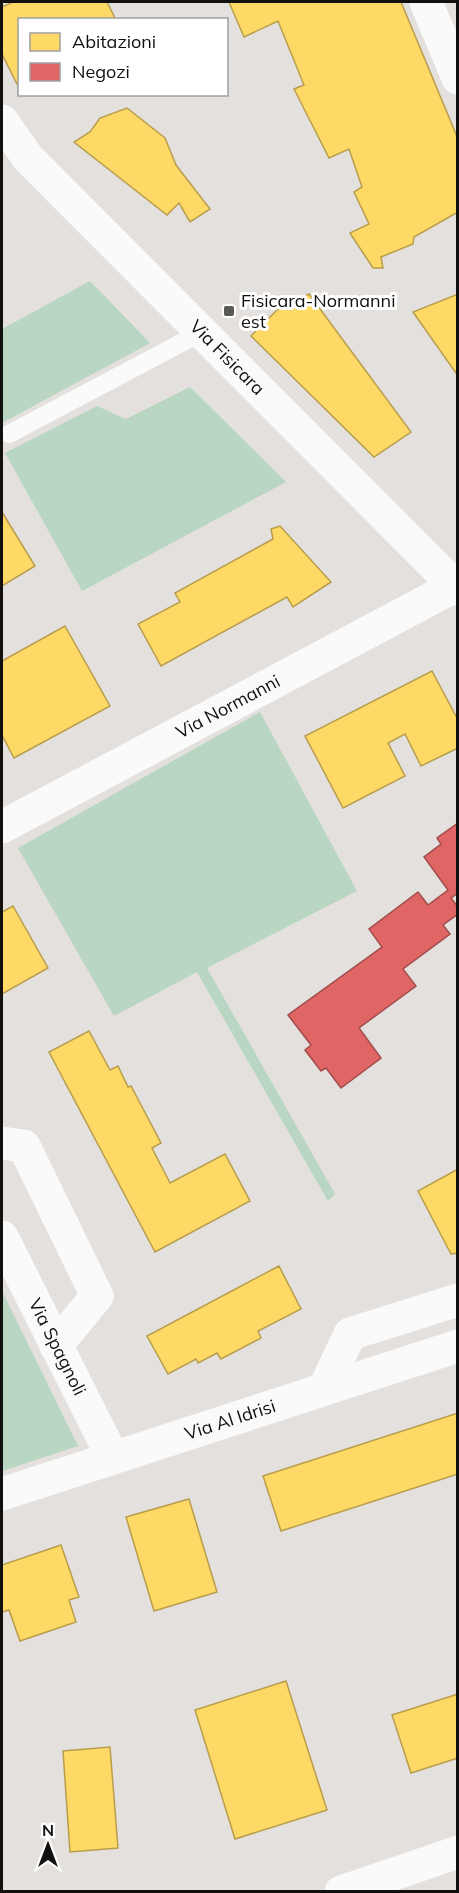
<svg xmlns="http://www.w3.org/2000/svg" width="459" height="1893" viewBox="0 0 459 1893" font-family="Mulish,sans-serif">
  <style>
    .green { fill: #b8d6c2 }
    .homes { fill: #ffd966; stroke: #b89d4c; stroke-width: 1.5 }
    .shops { fill: #e06666; stroke: #a24c4c; stroke-width: 1.5 }
    .lines { fill: none; stroke-linecap: round; stroke-linejoin: round }
    .lane { stroke: #fbfafa; stroke-width: 18 }
    .street { stroke: #fbfafa; stroke-width: 33 }
    .secondary { stroke: #fbfafa; stroke-width: 33 }
    .poi-dot { fill: #5b5956; stroke: #fff; stroke-width: 2 }
    .labels { text-anchor: middle; stroke-width: 6; stroke-linejoin: round; paint-order: stroke }
    .poi-label { font-size: 18px; fill: #12100e; stroke: #fff; text-anchor: start }
    .street-label { font-size: 18px; fill: #12100e; stroke: #fff }
  </style>
  <rect width="100%" height="100%" fill="#e3e0dd"/>
  <!-- green -->
  <g class="green">
    <polygon points="90,281 150,343 2,423 2,329"/>
    <polygon points="190,387 286,482 82,591 5,453 97,406 126,419"/>
    <polygon points="260,712 357,891 207,968 335,1194 328,1201 197,972 114,1016 18,848"/>
    <polygon points="2,1291 78,1446 2,1471"/>
  </g>
  <!-- homes -->
  <g class="homes">
    <polygon points="13,2 107,2 116,20 20,20 20,90 2,54 2,7"/>
    <polygon points="229,2 401,2 458,139 458,212 414,237 413,244 381,257 383,268 373,268 350,233 369,224 354,192 362,187 349,149 329,158 294,89 304,85 278,21 244,37"/>
    <polygon points="127,108 165,138 176,165 210,209 190,222 179,203 167,215 74,142 90,132 100,118"/>
    <polygon points="309,294 411,432 374,457 251,336 277,310"/>
    <polygon points="458,294 458,376 413,312"/>
    <polygon points="2,512 35,566 2,586"/>
    <polygon points="280,526 331,582 293,607 287,597 161,666 138,624 180,602 175,593 273,539 271,529"/>
    <polygon points="65,626 110,706 14,758 2,735 2,661"/>
    <polygon points="432,671 458,720 458,748 421,766 405,734 388,743 405,776 343,808 305,736"/>
    <polygon points="13,906 48,968 2,994 2,912"/>
    <polygon points="89,1031 110,1070 118,1066 128,1087 131,1086 161,1143 152,1148 170,1183 225,1154 250,1201 155,1252 49,1052"/>
    <polygon points="458,1169 458,1253 451,1254 418,1191"/>
    <polygon points="279,1266 301,1309 258,1331 261,1338 221,1359 217,1353 198,1363 196,1359 168,1374 147,1336"/>
    <polygon points="458,1413 458,1474 281,1531 263,1476"/>
    <polygon points="189,1499 217,1592 154,1611 126,1517"/>
    <polygon points="61,1545 79,1597 69,1600 76,1622 20,1641 9,1610 2,1612 2,1565"/>
    <polygon points="286,1681 327,1810 235,1839 195,1710"/>
    <polygon points="458,1694 458,1758 411,1773 392,1715"/>
    <polygon points="110,1747 118,1848 70,1852 63,1751"/>
  </g>
  <!-- shops -->
  <polygon class="shops" points="458,823 458,893 451,898 458,907 458,914 443,925 450,934 403,969 416,986 359,1028 381,1058 341,1088 326,1068 321,1071 305,1050 311,1045 288,1015 382,947 369,929 418,892 428,905 448,890 424,857 441,844 437,838"/>
  <g class="lines">
    <!-- lane -->
    <polyline class="lane" points="9,434 202,332"/>
    <!-- street -->
    <g class="street">
      <polyline points="426,2 458,78"/>
      <path id="s1" d="M2,121L28,158L458,589"/>
      <path id="s2" d="M2,827L455,586"/>
      <polyline points="2,1143 24,1146 97,1296 56,1346"/>
      <path id="s3" d="M2,1237L113,1458"/>
      <polyline points="324,1389 350,1334 458,1300"/>
      <path id="s4" d="M2,1494L458,1346"/>
    </g>
    <!-- secondary -->
    <polyline class="secondary" points="341,1892 458,1852"/>
  </g>
  <!-- markers -->
  <rect class="poi-dot" x="223" y="305" width="12" height="12" rx="3"/>
  <g class="labels">
    <!-- poi labels -->
    <g class="poi-label">
      <text x="241" y="307">Fisicara-Normanni<tspan x="241" dy="21">est</tspan></text>
    </g>
    <!-- street labels -->
    <g class="street-label">
      <text dy="6" stroke="none"><textPath href="#s1" startOffset="327">Via Fisicara</textPath></text>
      <text dy="6" stroke="none"><textPath href="#s2" startOffset="256">Via Normanni</textPath></text>
      <text dy="6" stroke="none"><textPath href="#s3" startOffset="123">Via Spagnoli</textPath></text>
      <text dy="6" stroke="none"><textPath href="#s4" startOffset="240">Via Al Idrisi</textPath></text>
    </g>
  </g>
  <!-- border -->
  <rect width="459" height="1893" fill="none" stroke="#12100e" stroke-width="6"/>
  <!-- legend -->
  <rect x="18" y="18" width="210" height="78" fill="#ffffff" stroke="#a09f9f" stroke-width="1.5"/>
  <rect x="30" y="33" width="30" height="18" fill="#ffd966" stroke="#a09f9f" stroke-width="1.5"/>
  <text x="72" y="48" font-size="18" fill="#12100e">Abitazioni</text>
  <rect x="30" y="63" width="30" height="18" fill="#e06666" stroke="#a09f9f" stroke-width="1.5"/>
  <text x="72" y="78" font-size="18" fill="#12100e">Negozi</text>
  <!-- north arrow -->
  <g transform="translate(48 1845)" stroke="#ffffff" stroke-width="4.5" paint-order="stroke">
  <path d="M0-4.5L10 22L0 15L-10 22Z" fill="#12100e"/>
  <text y="-9" font-size="16" font-weight="bold" text-anchor="middle" fill="#12100e">N</text>
  </g>
</svg>
